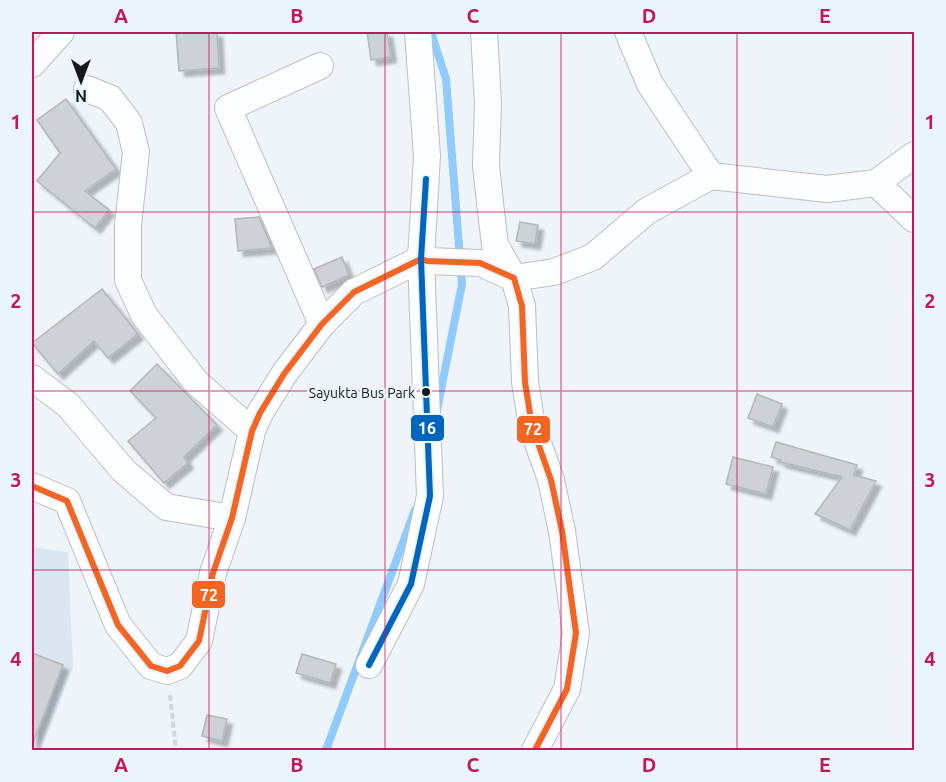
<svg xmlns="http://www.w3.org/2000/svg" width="946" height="782" viewBox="0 0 946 782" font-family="Ubuntu,sans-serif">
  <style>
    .built { fill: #dce6f1 }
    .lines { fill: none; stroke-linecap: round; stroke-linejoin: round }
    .stream { stroke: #90cbfc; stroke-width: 8 }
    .building { fill: #ced2d6; stroke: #b2b6b9; stroke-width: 1.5; filter: url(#shadow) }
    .street-casing { stroke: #bbbfc3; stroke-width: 28 }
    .path { stroke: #d4d6d7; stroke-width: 4; stroke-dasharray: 6 3; stroke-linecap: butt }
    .street { stroke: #fcfdfe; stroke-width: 26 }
    .bus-1-casing { stroke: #eaf4fd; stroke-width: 10 }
    .bus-2-casing { stroke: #eaf4fd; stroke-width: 10 }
    .bus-1 { stroke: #f26522; stroke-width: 6 }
    .bus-2 { stroke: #0065bd; stroke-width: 6 }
    .grid { fill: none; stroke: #c2185b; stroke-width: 1.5; stroke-opacity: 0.55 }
    .bus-dot { fill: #15191c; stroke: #eaf4fd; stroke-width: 2 }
    .labels { text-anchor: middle; stroke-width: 5; stroke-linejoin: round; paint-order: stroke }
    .bus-label { font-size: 14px; fill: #15191c; stroke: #eaf4fd; text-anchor: end }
    .line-badge { stroke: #eaf4fd; stroke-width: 2 }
    .badge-label { font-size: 16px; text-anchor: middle; font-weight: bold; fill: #fff }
    .neatline { fill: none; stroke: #c2185b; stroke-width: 2 }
    .grid-label { font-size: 20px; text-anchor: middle; font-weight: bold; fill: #c2185b }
  </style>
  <defs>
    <filter id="shadow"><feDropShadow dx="5.5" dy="5.5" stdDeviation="1.5" flood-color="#0004"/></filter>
  </defs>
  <rect width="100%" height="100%" fill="#eef4f9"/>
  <!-- built -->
  <polygon class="built" points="32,547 68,552 73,667 41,750 32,750"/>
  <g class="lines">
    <!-- stream -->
    <g class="stream">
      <polyline points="431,32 446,79 462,284 437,410"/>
      <polyline points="326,750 415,510"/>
    </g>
  </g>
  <!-- building -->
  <g class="building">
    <polygon points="176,32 217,32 219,68 179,71"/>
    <polygon points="367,32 387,32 391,57 371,60"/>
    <polygon points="66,99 116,169 85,191 109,210 95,228 37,181 60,153 37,120"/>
    <polygon points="259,217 272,248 238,251 235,219"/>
    <polygon points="520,222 538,225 535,244 516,241"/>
    <polygon points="342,257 349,275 322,287 314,269"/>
    <polygon points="102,289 138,334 108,358 94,341 58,374 32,343"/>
    <polygon points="157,364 217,425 184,457 188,463 164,483 128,441 156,418 130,391"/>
    <polygon points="757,394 782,404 773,427 748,418"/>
    <polygon points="776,442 857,465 854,475 876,481 850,530 815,514 842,477 780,462 781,460 771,457"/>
    <polygon points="733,457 773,467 766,494 726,484"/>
    <polygon points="32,653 63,665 33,743 32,743"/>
    <polygon points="302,654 336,664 330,683 296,673"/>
    <polygon points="207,715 227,719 222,741 202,736"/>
  </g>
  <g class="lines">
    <!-- street casing -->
    <g class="street-casing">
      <g id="street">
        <polyline points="484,32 488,104 486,165 490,203 495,245 514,278 554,272 593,257 647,211 711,176 827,189 876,183 914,155"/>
        <polyline points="628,32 650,84 711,176"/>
        <polyline points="32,64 61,32"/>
        <polyline points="320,66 228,108 322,324"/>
        <polyline points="87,89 110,98 129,123 136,152 128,225 128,280 144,315 196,382 252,431"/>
        <polyline points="876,183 914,219"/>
        <polyline points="32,378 68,405 123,470 166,507 232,518"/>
        <polyline points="32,486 67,501 118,625 151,666 167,671 180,666 199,641 213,573 232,518 252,431 260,413 284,374 322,324 354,292 421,259 427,261 480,263 514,278 522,306 525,382 532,426 551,480 562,531 576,633 567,689 535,750"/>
        <polyline points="369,665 411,584 430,496 421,259 427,156 418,32"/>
      </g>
    </g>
    <!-- path -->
    <polyline class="path" points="170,695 176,750"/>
    <!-- street -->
    <use href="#street" class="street"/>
    <!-- bus-1 casing -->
    <g class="bus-1-casing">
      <polyline id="bus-1" points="32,486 67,501 118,625 151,666 167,671 180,666 199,641 213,573 232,518 252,431 260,413 284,374 322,324 354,292 421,259 427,261 480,263 514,278 522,306 525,382 532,426 551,480 562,531 576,633 567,689 535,750"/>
    </g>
    <!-- bus-2 casing -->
    <g class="bus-2-casing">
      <polyline id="bus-2" points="369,665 411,584 430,496 421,259 426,179"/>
    </g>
    <!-- bus-1 -->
    <use href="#bus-1" class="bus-1"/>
    <!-- bus-2 -->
    <use href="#bus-2" class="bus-2"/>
  </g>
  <!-- grid -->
  <path class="grid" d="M209,32V750M385,32V750M561,32V750M737,32V750M32,212H914M32,391H914M32,570H914"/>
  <!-- markers -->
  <circle class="bus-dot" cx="426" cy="392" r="5"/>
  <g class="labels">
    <!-- bus labels -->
    <g class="bus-label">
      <text x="415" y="398">Sayukta Bus Park</text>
    </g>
  </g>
  <g class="line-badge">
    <rect x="410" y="414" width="35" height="28" rx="6" fill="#0065bd"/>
    <rect x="516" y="415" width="35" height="29" rx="6" fill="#f26522"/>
    <rect x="191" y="580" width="35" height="29" rx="6" fill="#f26522"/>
  </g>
  <g class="badge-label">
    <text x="427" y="434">16</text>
    <text x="533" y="435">72</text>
    <text x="209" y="601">72</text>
  </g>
  <!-- border -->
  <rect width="946" height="782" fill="none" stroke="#eaf4fd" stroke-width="66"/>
  <!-- north arrow -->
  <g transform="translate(81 81) rotate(180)" stroke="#eaf4fd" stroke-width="4.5" paint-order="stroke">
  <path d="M0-4.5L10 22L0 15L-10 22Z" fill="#15191c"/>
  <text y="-9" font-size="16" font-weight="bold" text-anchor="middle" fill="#15191c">N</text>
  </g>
  <rect x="33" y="33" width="880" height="716" class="neatline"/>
  <g class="grid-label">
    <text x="121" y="23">A</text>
    <text x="297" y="23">B</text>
    <text x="473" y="23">C</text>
    <text x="649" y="23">D</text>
    <text x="825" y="23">E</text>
    <text x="16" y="129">1</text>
    <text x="930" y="129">1</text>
    <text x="16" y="308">2</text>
    <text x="930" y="308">2</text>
    <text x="16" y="487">3</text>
    <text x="930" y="487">3</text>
    <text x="16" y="666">4</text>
    <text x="930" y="666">4</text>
    <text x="121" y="772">A</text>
    <text x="297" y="772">B</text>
    <text x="473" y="772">C</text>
    <text x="649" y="772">D</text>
    <text x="825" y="772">E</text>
  </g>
</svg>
